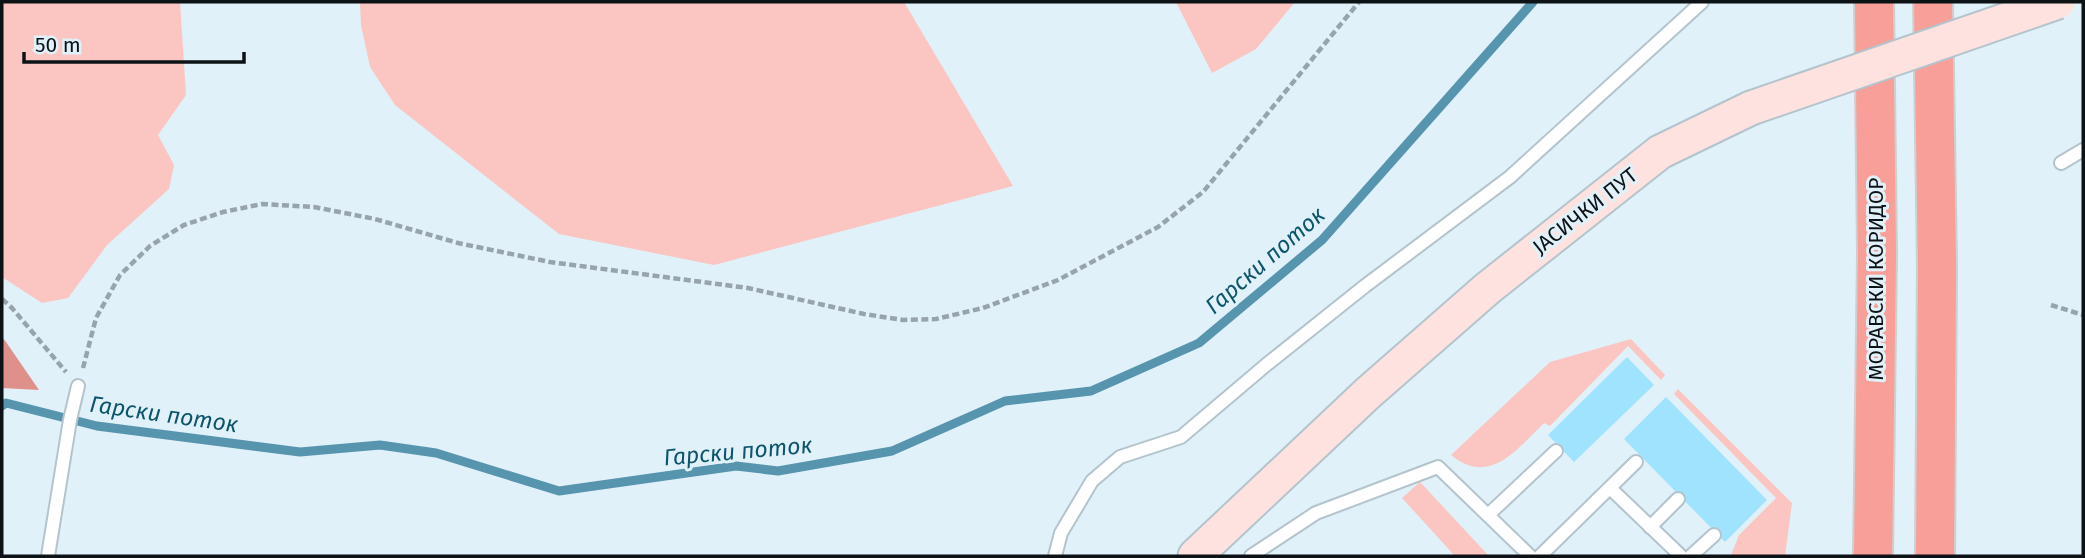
<svg xmlns="http://www.w3.org/2000/svg" width="2085" height="558" viewBox="0 0 2085 558" font-family="'Fira Sans',sans-serif">
  <style>
    .green { fill: #fbc5c1 }
    .forest { fill: #df908b }
    .lines { fill: none; stroke-linecap: round; stroke-linejoin: round }
    .stream { stroke: #5794ae; stroke-width: 9 }
    .building { fill: #a0e3ff }
    .lane-casing { stroke: #b4c4cc; stroke-width: 16 }
    .secondary-casing { stroke: #b4c4cc; stroke-width: 37 }
    .highway-casing { stroke: #ced0d0; stroke-width: 42 }
    .path { stroke: #97a4ab; stroke-width: 4.5; stroke-dasharray: 7 3.5; stroke-linecap: butt }
    .lane { stroke: #fff; stroke-width: 12 }
    .secondary { stroke: #fde2e0; stroke-width: 33 }
    .highway { stroke: #f79f98; stroke-width: 38 }
    .secondary-bridge-casing { stroke: #b4c4cc; stroke-width: 37; stroke-linecap: butt }
    .secondary-bridge { stroke: #fde2e0; stroke-width: 33 }
    .labels { text-anchor: middle; stroke-width: 6; stroke-linejoin: round; paint-order: stroke }
    .street-label { font-size: 21px; fill: #0c1215; stroke: #e0f1f9 }
    .water-label { font-size: 23px; font-style: italic; fill: #0c556d; stroke: #e0f1f9 }
  </style>
  <rect width="100%" height="100%" fill="#e0f1f9"/>
  <!-- green -->
  <g class="green">
    <polygon points="2,2 180,2 186,95 158,135 174,165 169,189 107,245 68,298 42,303 2,277"/>
    <polygon points="360,2 904,2 1013,186 714,265 559,234 395,105 370,67 361,25"/>
    <polygon points="1176,2 1295,2 1256,49 1212,73"/>
    <path d="M1631,339L1665,375L1661,380L1628,346L1550,426L1544,423C1517,449 1490,487 1451,455L1550,362Z"/>
    <polygon points="1678,389 1792,503 1785,556 1731,555 1739,535 1776,498 1674,394"/>
    <polygon points="1420,482 1489,556 1455,556 1402,498"/>
  </g>
  <!-- forest -->
  <polygon class="forest" points="2,337 6,342 39,390 2,388"/>
  <g class="lines">
    <!-- stream -->
    <polyline class="stream" points="2,406 6,403 97,426 300,452 380,445 436,453 559,491 736,466 778,471 892,451 1005,401 1091,391 1199,343 1322,240 1533,2"/>
  </g>
  <!-- building -->
  <g class="building">
    <polygon points="1627,357 1654,385 1574,462 1548,435"/>
    <polygon points="1666,397 1767,500 1725,542 1624,439"/>
  </g>
  <g class="lines">
    <!-- lane casing -->
    <g class="lane-casing">
      <g id="lane">
        <polyline points="2061,163 2083,150"/>
        <polyline points="1610,488 1681,556"/>
        <polyline points="1488,515 1556,451"/>
        <polyline points="1650,527 1678,499"/>
        <polyline points="48,556 70,420 78,386"/>
        <polyline points="1055,556 1061,533 1092,481 1120,457 1181,437 1266,365 1365,286 1510,177 1702,2"/>
        <polyline points="1251,556 1316,513 1438,467 1530,556"/>
        <polyline points="1540,556 1636,462"/>
        <polyline points="1691,556 1714,535"/>
      </g>
    </g>
    <!-- secondary casing -->
    <g class="secondary-casing">
      <polyline id="secondary" points="1195,556 1368,393 1488,288 1660,152 1751,108"/>
    </g>
    <!-- highway casing -->
    <g class="highway-casing">
      <g id="highway">
        <polyline points="1933,2 1937,267 1935,556"/>
        <polyline points="1873,556 1877,254 1874,2"/>
      </g>
    </g>
    <!-- path -->
    <g class="path">
      <polyline points="2,299 12,308 66,372"/>
      <polyline points="2051,305 2083,315"/>
      <polyline points="83,368 96,318 120,275 150,246 184,225 223,212 262,204 314,207 375,219 458,243 550,262 748,288 864,314 903,320 936,319 983,308 1058,280 1158,227 1203,192 1359,2"/>
    </g>
    <!-- lane -->
    <use href="#lane" class="lane"/>
    <!-- secondary -->
    <use href="#secondary" class="secondary"/>
    <!-- highway -->
    <use href="#highway" class="highway"/>
    <!-- secondary-bridge casing -->
    <g class="secondary-bridge-casing">
      <polyline id="secondary-bridge" points="1751,108 2058,2"/>
    </g>
    <!-- secondary-bridge -->
    <use href="#secondary-bridge" class="secondary-bridge"/>
  </g>
  <g class="labels">
    <!-- street labels -->
    <g class="street-label">
      <text transform="translate(1585 211) rotate(-38)" y="7">ЈАСИЧКИ ПУТ</text>
      <text transform="translate(1876 279) rotate(-90)" y="7">МОРАВСКИ КОРИДОР</text>
    </g>
    <!-- water labels -->
    <g class="water-label">
      <text transform="translate(1265 260) rotate(-41)" y="8">Гарски поток</text>
      <text transform="translate(164 414) rotate(8)" y="8">Гарски поток</text>
      <text transform="translate(738 451) rotate(-5)" y="8">Гарски поток</text>
    </g>
  </g>
  <!-- border -->
  <rect width="2085" height="558" fill="none" stroke="#0c1215" stroke-width="7"/>
  <!-- scale -->
  <path d="M24 52v10h220v-10" fill="none" stroke="#0c1215" stroke-width="3.5"/>
  <text x="35" y="52" font-size="21" fill="#0c1215" stroke="#e0f1f9" stroke-width="5" paint-order="stroke">50 m</text>
</svg>
